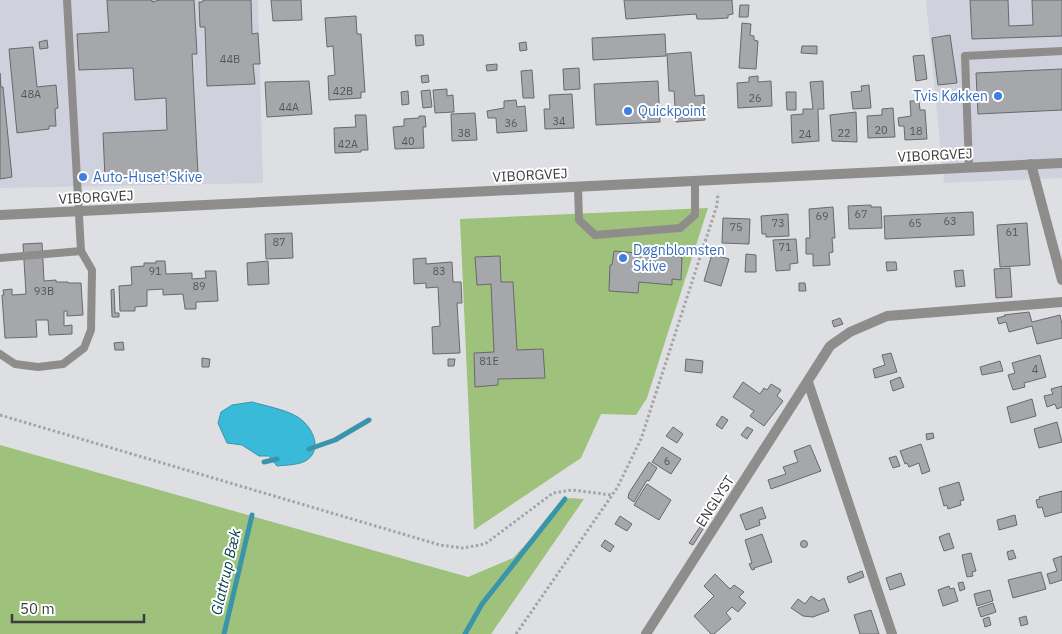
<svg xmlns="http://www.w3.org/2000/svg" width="1062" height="634" viewBox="0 0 1062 634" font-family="'IBM Plex Sans',sans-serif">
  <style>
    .built { fill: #cfd2dd }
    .green { fill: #9ec27c }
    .water { fill: #39bad9; stroke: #3a94aa }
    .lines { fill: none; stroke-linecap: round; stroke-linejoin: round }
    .stream { stroke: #3a94aa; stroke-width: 5 }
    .building { fill: #a6a7aa; stroke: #68696c }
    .path { stroke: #a3a4a7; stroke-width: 3; stroke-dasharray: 2.5 2.5; stroke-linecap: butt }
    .service { stroke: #8e8d8c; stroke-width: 8 }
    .minor { stroke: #8e8d8c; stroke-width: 10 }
    .tertiary { stroke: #8e8d8c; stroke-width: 10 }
    .shop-dot { fill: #3f7fe0; stroke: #fff; stroke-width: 2 }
    .labels { text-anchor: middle; stroke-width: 4; stroke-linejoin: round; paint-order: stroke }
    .number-label { font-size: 11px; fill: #565758 }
    .shop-label { font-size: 14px; fill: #366cbe; stroke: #fff; text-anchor: start }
    .street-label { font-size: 14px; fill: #3b3c3d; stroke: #fff }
    .water-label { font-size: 15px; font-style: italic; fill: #08424e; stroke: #fff }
  </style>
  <rect width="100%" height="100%" fill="#dedfe2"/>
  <!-- built -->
  <g class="built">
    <polygon points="0,0 258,0 263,183 0,188"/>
    <polygon points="926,0 1062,0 1062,178 944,183"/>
  </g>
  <!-- green -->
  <g class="green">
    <polygon points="708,208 647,398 636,415 601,414 581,458 474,530 460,219"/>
    <polygon points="0,445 468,577 513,558 569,498 584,499 491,634 0,634"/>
  </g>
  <!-- water -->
  <path class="water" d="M252,402C266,406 283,409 296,416C311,424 324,448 307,460C300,465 286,465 277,466L269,456H259L242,445L227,443L218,423L221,412L232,405Z"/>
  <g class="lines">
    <!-- stream -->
    <g class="stream">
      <polyline points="309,449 335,440 369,420"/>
      <polyline points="264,462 277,459"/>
      <polyline points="224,634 252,515"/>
      <polyline points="465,634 482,604 565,499"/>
    </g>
  </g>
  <!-- building -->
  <g class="building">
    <polygon points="107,0 152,0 152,2 160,0 194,0 197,54 192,54 198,174 105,178 103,133 167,130 166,98 135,100 133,68 79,70 77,34 109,32"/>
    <polygon points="203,0 251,0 252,34 258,33 260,64 253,64 255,84 207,86 205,27 200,27 199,2 203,2"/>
    <polygon points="271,0 301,0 302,20 273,21"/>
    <polygon points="624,0 732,0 733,14 728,15 728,18 711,19 697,19 696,14 626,19"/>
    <polygon points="970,0 1008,0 1009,26 1033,25 1032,0 1062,0 1062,36 972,39"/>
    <polygon points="740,5 749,5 748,17 739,17"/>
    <polygon points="356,16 357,34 361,34 365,92 361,92 361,98 329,100 328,76 335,75 333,46 327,47 325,18"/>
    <polygon points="742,23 751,24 750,35 754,36 754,40 758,41 756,69 739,68"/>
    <polygon points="665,34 666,56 593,60 592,38"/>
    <polygon points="415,35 423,35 424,45 416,46"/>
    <polygon points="950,35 957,83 938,85 932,38"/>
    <polygon points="47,40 48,48 40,49 39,42"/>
    <polygon points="526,42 527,50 520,51 519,43"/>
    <polygon points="802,46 817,46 817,54 801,53"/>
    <polygon points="33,47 37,87 56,85 58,108 55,109 56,126 49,126 49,129 17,133 9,49"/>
    <polygon points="691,52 695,96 704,95 705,120 676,122 674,91 669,91 667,54"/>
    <polygon points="924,55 927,79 916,81 913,56"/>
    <polygon points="497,64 497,70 487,71 486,65"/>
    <polygon points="579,68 580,89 564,90 563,69"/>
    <polygon points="1062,69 1062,110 978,114 976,73"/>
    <polygon points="532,70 534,98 523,98 521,71"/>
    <polygon points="0,73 1,87 3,87 12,177 0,179"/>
    <polygon points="428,75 429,82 422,83 421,76"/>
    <polygon points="758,76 758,82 771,81 772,106 738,108 737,83 749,82 749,77"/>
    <polygon points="309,81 312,114 267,117 265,82"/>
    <polygon points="658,81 660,122 596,125 594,84"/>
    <polygon points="823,81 824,109 818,109 819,141 792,143 791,115 803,114 803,109 813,109 810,82"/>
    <polygon points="869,85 871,108 853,109 851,92 862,91 861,86"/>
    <polygon points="447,89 447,96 453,95 454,112 435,113 433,90"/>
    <polygon points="430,90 432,107 423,108 421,91"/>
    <polygon points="408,91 409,104 402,105 401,92"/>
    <polygon points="786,92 796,92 796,110 787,110"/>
    <polygon points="572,94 574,128 545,129 544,109 550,109 549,95"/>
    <polygon points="516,100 517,107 525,106 527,131 497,133 496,118 488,118 487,111 504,108 504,101"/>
    <polygon points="910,101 919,101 920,110 925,110 927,139 905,140 904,126 899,126 898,118 911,116"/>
    <polygon points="893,108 895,137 868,138 867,116 882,115 882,109"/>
    <polygon points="856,112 857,142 832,141 830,115"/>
    <polygon points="475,113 477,140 452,141 451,114"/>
    <polygon points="355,115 366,115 368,150 361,150 361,152 335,153 334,128 356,127"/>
    <polygon points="419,116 425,116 426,127 423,127 424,148 395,149 393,127 404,126 404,119 419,118"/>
    <polygon points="871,205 871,207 881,207 882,228 849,229 848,206"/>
    <polygon points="833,207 835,238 832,238 833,252 829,253 830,265 813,266 813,254 806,254 806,238 810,238 809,209"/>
    <polygon points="973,212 974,235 885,239 884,216"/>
    <polygon points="788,214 789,236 766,237 766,234 762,234 761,216"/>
    <polygon points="723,218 750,219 749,244 722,243"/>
    <polygon points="1027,223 1030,265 1000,267 997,225"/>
    <polygon points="292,233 293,258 266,259 265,234"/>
    <polygon points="796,239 798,263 790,264 790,270 776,271 773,240"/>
    <polygon points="42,243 44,281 56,280 56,282 68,282 68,283 81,283 83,315 67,316 67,311 64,311 64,326 72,325 72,334 49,335 48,320 36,320 37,337 5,338 2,295 4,295 3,290 12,289 12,295 26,294 23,244"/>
    <polygon points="614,251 682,257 681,280 672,279 672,285 639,282 638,293 609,291 610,265 612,265"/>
    <polygon points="712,254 729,259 721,286 704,281"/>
    <polygon points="746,254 756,255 756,272 745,272"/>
    <polygon points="500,256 501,282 513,282 517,350 543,349 545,378 498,379 498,385 475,387 474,353 494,352 491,284 477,285 475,257"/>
    <polygon points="426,258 426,264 452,262 453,282 461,282 462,303 457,303 460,353 433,354 432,327 440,326 438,287 426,288 426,283 414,284 413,259"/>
    <polygon points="156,261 165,261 166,274 192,273 192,279 206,278 205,271 216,271 218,301 196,302 196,309 185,309 183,294 163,295 163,289 147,290 147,306 135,307 135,311 120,311 119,286 132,285 131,267 144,266 144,263 156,263"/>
    <polygon points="268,261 269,284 248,285 247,263"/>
    <polygon points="886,262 896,262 897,270 887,271"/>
    <polygon points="1010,268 1012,297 996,298 994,269"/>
    <polygon points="963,270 965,286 956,287 954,271"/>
    <polygon points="799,283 805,283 806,291 799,291"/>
    <polygon points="114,289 115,313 119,313 119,317 112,317 111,290"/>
    <polygon points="1029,312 1032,322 1060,315 1062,324 1062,338 1037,344 1032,326 1009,332 1006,322 999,324 997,318 1005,316 1004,315"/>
    <polygon points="840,318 843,324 834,327 832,321"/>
    <polygon points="123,342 124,350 115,350 114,343"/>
    <polygon points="891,353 897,372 875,378 873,369 885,365 882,355"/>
    <polygon points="1040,355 1046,377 1024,383 1025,387 1013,390 1008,375 1015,373 1012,363"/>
    <polygon points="202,358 210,359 209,367 202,367"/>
    <polygon points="448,359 455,359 454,366 448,366"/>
    <polygon points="686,359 703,361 702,373 685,371"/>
    <polygon points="1000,361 1003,371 982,375 980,367"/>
    <polygon points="900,377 904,387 893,391 890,381"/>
    <polygon points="743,382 760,394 764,388 767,390 771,384 781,390 777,396 783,401 764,426 750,416 754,411 733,397"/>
    <polygon points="1062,386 1062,407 1057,409 1055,404 1047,407 1044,396 1053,394 1051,389"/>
    <polygon points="1032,399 1036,416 1011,423 1007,407"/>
    <polygon points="722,416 728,420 722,429 716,425"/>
    <polygon points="1057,422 1062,442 1039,448 1034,429"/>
    <polygon points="673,427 683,434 677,443 666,436"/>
    <polygon points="747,427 753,430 747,439 741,435"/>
    <polygon points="933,433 934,438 927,440 926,434"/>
    <polygon points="921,444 930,471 922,474 919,463 909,467 907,463 905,464 900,451"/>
    <polygon points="810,445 821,471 771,489 768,480 786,474 783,467 798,462 794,451"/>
    <polygon points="662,447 681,459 671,474 652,462"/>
    <polygon points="896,456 900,466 893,468 889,458"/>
    <polygon points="649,462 657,468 649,481 647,480 634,502 628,498 629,493"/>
    <polygon points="959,482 964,500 960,501 961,505 948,509 947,505 944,506 939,488"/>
    <polygon points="647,484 671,500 659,520 634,505"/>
    <polygon points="1062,491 1062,512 1045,517 1042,507 1038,508 1036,500 1040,499 1039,497"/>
    <polygon points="762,507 766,518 759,520 760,525 746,530 740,515"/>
    <polygon points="1015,515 1017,525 999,530 997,520"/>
    <polygon points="620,516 632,524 627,531 615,524"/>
    <polygon points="702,524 705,526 693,545 689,543"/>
    <polygon points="949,533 954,548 944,551 939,537"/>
    <polygon points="762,534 772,562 754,568 755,569 752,570 749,564 752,563 745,540"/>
    <polygon points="605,540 614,546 610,552 601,546"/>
    <circle cx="804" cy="544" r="3.5"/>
    <polygon points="1013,550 1016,558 1009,560 1007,552"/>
    <polygon points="971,553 976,571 972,572 973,576 967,577 962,555"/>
    <polygon points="1062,556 1062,580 1050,584 1047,574 1057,571 1053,559"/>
    <polygon points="862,571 864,577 849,583 847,577"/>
    <polygon points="1041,572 1046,589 1013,598 1008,580"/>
    <polygon points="901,573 905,585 890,590 886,578"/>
    <polygon points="715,574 730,589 734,585 744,592 739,597 746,603 738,612 732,607 726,613 731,619 714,634 711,634 694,616 714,596 704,586"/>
    <polygon points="963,582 965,589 960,591 958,583"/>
    <polygon points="949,586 950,589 954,588 958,601 943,606 938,590"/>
    <polygon points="990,590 993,601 977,606 974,594"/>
    <polygon points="811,596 819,601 824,598 829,611 813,617 803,616 791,608 798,599 805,604"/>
    <polygon points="993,603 996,612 981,617 978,608"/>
    <polygon points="871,610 879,634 860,634 854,615"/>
    <polygon points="1026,616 1028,624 1021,626 1019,618"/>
    <polygon points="989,617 991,625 985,627 983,619"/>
  </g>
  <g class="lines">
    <!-- path -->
    <g class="path">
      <polyline points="0,415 440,545 463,548 485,544 553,493 572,490 612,495"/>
      <polyline points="516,634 617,488 641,439 717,205 718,193"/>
    </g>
    <!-- service -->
    <g class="service">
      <polyline points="969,167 965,56 1062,51"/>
      <polyline points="578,187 579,220 595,235 680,228 695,215 695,181"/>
      <polyline points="0,258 81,251 67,0"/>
      <polyline points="0,354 15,364 38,367 63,364 84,348 91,330 92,270 81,251"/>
    </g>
    <!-- minor -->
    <g class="minor">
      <polyline points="1031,164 1062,280"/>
      <polyline points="808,382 892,634"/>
      <polyline points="646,634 830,346 850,332 887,316 1062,302"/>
    </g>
    <!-- tertiary -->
    <polyline class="tertiary" points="0,215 1062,163"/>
  </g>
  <!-- markers -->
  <g class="shop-dot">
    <circle cx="998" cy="96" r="5"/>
    <circle cx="628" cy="111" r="5"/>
    <circle cx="83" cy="177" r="5"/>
    <circle cx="623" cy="258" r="5"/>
  </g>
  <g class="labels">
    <!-- number labels -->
    <g class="number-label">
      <text x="230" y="63">44B</text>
      <text x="343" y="95">42B</text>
      <text x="31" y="98">48A</text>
      <text x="755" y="102">26</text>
      <text x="289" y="111">44A</text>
      <text x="559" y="125">34</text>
      <text x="511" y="127">36</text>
      <text x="881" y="134">20</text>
      <text x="916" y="135">18</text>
      <text x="464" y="137">38</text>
      <text x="844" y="137">22</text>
      <text x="805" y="138">24</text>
      <text x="408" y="145">40</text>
      <text x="348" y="148">42A</text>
      <text x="861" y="218">67</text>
      <text x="822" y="220">69</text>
      <text x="950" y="225">63</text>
      <text x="778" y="227">73</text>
      <text x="915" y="227">65</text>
      <text x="736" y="231">75</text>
      <text x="1012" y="236">61</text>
      <text x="279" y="246">87</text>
      <text x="785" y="251">71</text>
      <text x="155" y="275">91</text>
      <text x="439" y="275">83</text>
      <text x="199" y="290">89</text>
      <text x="44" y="295">93B</text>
      <text x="489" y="365">81E</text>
      <text x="1035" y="373">4</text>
      <text x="667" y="465">6</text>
    </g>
    <!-- shop labels -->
    <g class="shop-label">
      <text x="988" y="101" text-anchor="end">Tvis Køkken</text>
      <text x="638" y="116">Quickpoint</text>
      <text x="93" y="182">Auto-Huset Skive</text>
      <text x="633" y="255">Døgnblomsten<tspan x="633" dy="16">Skive</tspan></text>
    </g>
    <!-- street labels -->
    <g class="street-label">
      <text transform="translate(935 155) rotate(-3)" y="5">VIBORGVEJ</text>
      <text transform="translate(530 175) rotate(-3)" y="5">VIBORGVEJ</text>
      <text transform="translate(96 197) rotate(-3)" y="5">VIBORGVEJ</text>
      <text transform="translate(715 501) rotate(-57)" y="5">ENGLYST</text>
    </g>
    <!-- water labels -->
    <g class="water-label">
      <text transform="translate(226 572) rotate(-77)" y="5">Glattrup Bæk</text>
    </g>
  </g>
  <!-- scale -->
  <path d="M12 614v8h132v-8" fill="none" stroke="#3b3c3d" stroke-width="2.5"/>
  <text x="20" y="614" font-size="15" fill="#3b3c3d" stroke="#ffffff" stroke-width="4" paint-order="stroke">50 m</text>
</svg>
